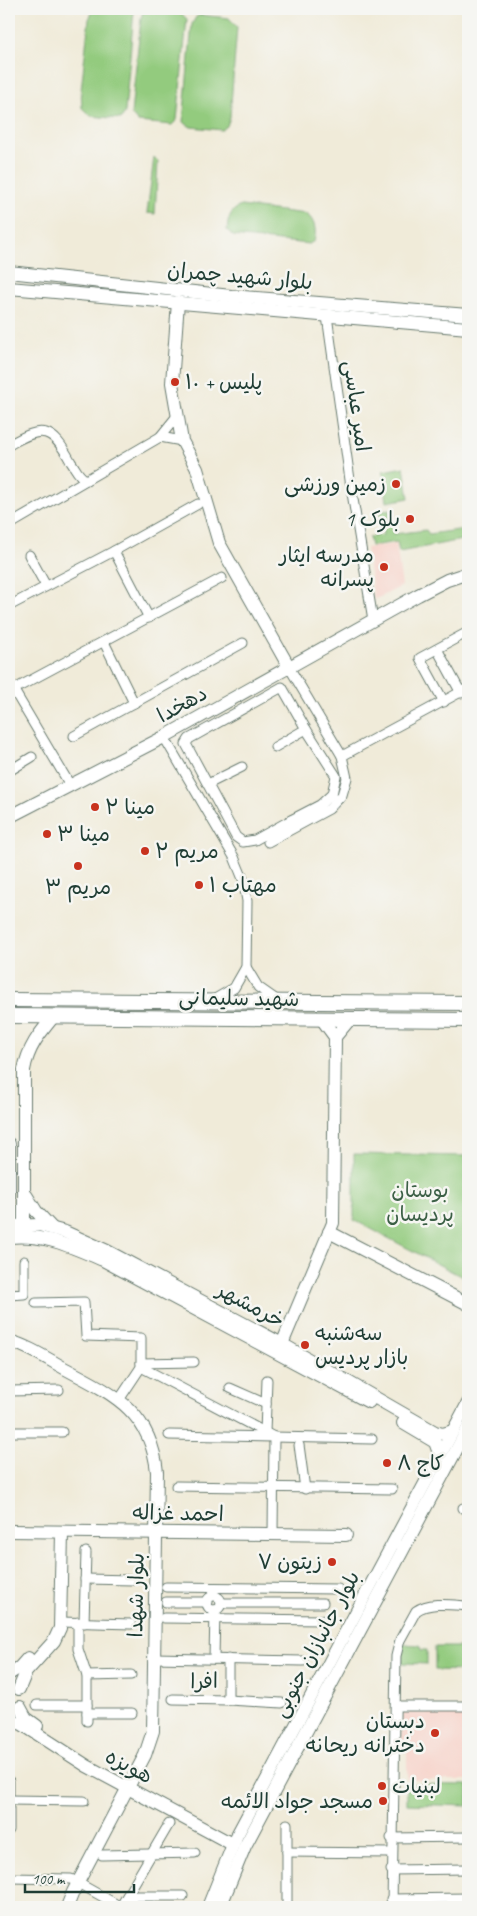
<svg xmlns="http://www.w3.org/2000/svg" width="477" height="1916" viewBox="0 0 477 1916" font-family="Caveat,'Playpen Sans Arabic',sans-serif">
  <style>
    .built { fill: #f7d1c8 }
    .green { fill: #93cb7e; stroke: #598459 }
    .lines { fill: none; stroke-linecap: round; stroke-linejoin: round }
    .street-casing { stroke: #687a6e; stroke-width: 11 }
    .secondary-casing { stroke: #687a6e; stroke-width: 14 }
    .primary-casing { stroke: #687a6e; stroke-width: 16 }
    .street { stroke: #fff; stroke-width: 9 }
    .secondary { stroke: #fff; stroke-width: 12 }
    .primary { stroke: #fff; stroke-width: 14 }
    .poi-dot { fill: #c8321e; stroke: #f6f6f2; stroke-width: 2 }
    .labels { text-anchor: middle; stroke-width: 5; stroke-linejoin: round; paint-order: stroke }
    .street-label { font-size: 21px; fill: #1f3d34; stroke: #f6f6f2 }
    .poi-label { font-size: 21px; fill: #1f3d34; stroke: #f6f6f2; text-anchor: start }
    .park-label { font-size: 21px; fill: #3c6046; stroke: #f6f6f2 }
  </style>
  <rect width="100%" height="100%" fill="#f6f6f2"/>
  <filter id="ink" filterUnits="userSpaceOnUse"><feTurbulence type="fractalNoise" baseFrequency=".02" numOctaves="2"/><feDisplacementMap in="SourceGraphic" scale="10" xChannelSelector="R" yChannelSelector="G"/><feConvolveMatrix kernelMatrix="1 2 1 2 8 2 1 2 1" color-interpolation-filters="sRGB"/></filter>
  <filter id="wash" filterUnits="userSpaceOnUse"><feTurbulence type="fractalNoise" baseFrequency=".0096" numOctaves="4" result="noise"/><feDisplacementMap in="SourceGraphic" scale="20" xChannelSelector="R" yChannelSelector="G"/><feGaussianBlur stdDeviation="1.12" result="paint"/><feColorMatrix in="noise" values="0 0 0 0 0 0 0 0 0 0 0 0 0 0 0 0 0 1.4 0 .05"/><feComposite in="paint" operator="in"/></filter>
  <g filter="url(#wash)">
    <rect width="100%" height="100%" fill="#f0ebd9"/>
    <!-- built -->
    <g class="built">
      <polygon points="396,544 402,586 374,600 366,548"/>
      <polygon points="405,1713 468,1713 468,1780 407,1780 407,1751 401,1750 402,1716"/>
    </g>
    <!-- green -->
    <g class="green">
      <polygon points="94,9 131,9 134,11 125,112 121,119 91,116 82,108 81,90 89,19"/>
      <polygon points="148,9 181,13 187,19 177,120 172,125 138,122 131,114 141,18 143,12"/>
      <polygon points="200,15 229,18 237,27 230,117 227,126 222,130 191,127 183,122 192,24 196,17"/>
      <polygon points="154,157 158,161 155,214 147,213"/>
      <path d="M241,206L306,214C315,220 317,231 314,241L309,244L233,236L227,230C228,219 230,210 241,206Z"/>
      <polygon points="404,467 409,498 387,502 383,471"/>
      <polygon points="389,510 394,534 426,530 429,534 465,529 467,539 399,552 397,542 371,546 369,537 383,535 379,511"/>
      <polygon points="354,1154 468,1156 468,1280 354,1220"/>
      <polygon points="402,1644 420,1645 421,1650 427,1650 427,1664 402,1663"/>
      <polygon points="435,1647 466,1647 466,1671 435,1670"/>
      <polygon points="407,1784 468,1785 468,1806 407,1804"/>
    </g>
  </g>
  <g filter="url(#ink)">
    <g class="lines">
      <!-- street casing -->
      <g class="street-casing">
        <g id="street">
          <polyline points="327,316 351,487 373,620"/>
          <polyline points="160,437 182,441"/>
          <path d="M9,445C43,425 52,427 71,462C76,469 78,476 86,480"/>
          <polyline points="9,525 160,437 177,416"/>
          <polyline points="114,551 198,504"/>
          <polyline points="29,555 46,586"/>
          <polyline points="9,606 114,551 149,618"/>
          <polyline points="437,649 461,693"/>
          <polyline points="9,682 70,785"/>
          <polyline points="9,692 222,578"/>
          <polyline points="444,702 420,658 468,632"/>
          <polyline points="134,703 243,643"/>
          <polyline points="74,736 134,703 104,642"/>
          <polyline points="164,737 234,857 243,879 247,901 246,967 234,988 215,999"/>
          <polyline points="275,747 306,729 282,687 189,739 186,744 236,837 243,842 255,840 291,820"/>
          <polyline points="342,756 468,688"/>
          <polyline points="9,771 32,757"/>
          <polyline points="208,784 242,767"/>
          <polyline points="294,825 291,820 320,805 332,794 336,776 306,729"/>
          <polyline points="268,842 329,809 342,795 347,778 342,756 289,667"/>
          <polyline points="246,967 258,987 278,1001"/>
          <polyline points="9,1295 24,1294 24,1261"/>
          <polyline points="36,1303 84,1302 86,1336 141,1338 141,1367 119,1400"/>
          <polyline points="141,1363 194,1362"/>
          <polyline points="141,1367 274,1437 273,1534"/>
          <polyline points="230,1388 266,1404"/>
          <polyline points="9,1391 59,1390"/>
          <polyline points="9,1432 62,1432"/>
          <polyline points="265,1432 267,1380"/>
          <polyline points="169,1435 372,1439"/>
          <polyline points="299,1445 305,1489"/>
          <polyline points="176,1486 392,1489"/>
          <polyline points="463,1508 468,1508"/>
          <polyline points="85,1579 133,1580"/>
          <polyline points="166,1587 338,1589"/>
          <circle cx="214" cy="1603" r="7"/>
          <polyline points="166,1602 208,1602"/>
          <polyline points="221,1603 323,1603"/>
          <polyline points="164,1618 321,1620"/>
          <polyline points="61,1622 131,1624"/>
          <polyline points="78,1622 78,1649 87,1676 87,1721"/>
          <polyline points="84,1623 86,1552"/>
          <polyline points="155,1658 303,1661"/>
          <polyline points="214,1659 215,1610"/>
          <polyline points="87,1676 131,1675"/>
          <polyline points="173,1699 228,1700 228,1659"/>
          <polyline points="228,1700 282,1703"/>
          <polyline points="37,1705 87,1705"/>
          <polyline points="396,1706 468,1706"/>
          <polyline points="87,1713 132,1713"/>
          <polyline points="9,1781 9,1830"/>
          <polyline points="9,1800 84,1801"/>
          <polyline points="391,1838 468,1837"/>
          <polyline points="287,1852 391,1853"/>
          <polyline points="102,1855 195,1853"/>
          <polyline points="391,1870 468,1869"/>
          <polyline points="9,1878 71,1879 121,1907"/>
          <polyline points="127,1896 183,1896"/>
          <polyline points="391,1899 468,1898"/>
          <polyline points="121,1906 169,1824"/>
          <polyline points="287,1907 287,1824"/>
          <path d="M392,1907L396,1656L400,1640L416,1611C430,1601 452,1605 468,1606"/>
        </g>
      </g>
      <!-- secondary casing -->
      <g class="secondary-casing">
        <g id="secondary">
          <polyline points="9,272 231,296 468,315"/>
          <polyline points="9,288 468,328"/>
          <polyline points="178,302 172,383 182,441 197,469 219,543 289,667"/>
          <polyline points="9,817 164,737 418,595 447,580 468,573"/>
          <polyline points="321,1018 335,1037 350,1019"/>
          <polyline points="9,1144 9,1234"/>
          <polyline points="26,1195 36,1211 52,1228"/>
          <polyline points="9,1226 39,1225 65,1232 107,1251 282,1344 435,1432 443,1434 453,1431"/>
          <path d="M24,1231V1070C28,1047 40,1033 54,1016"/>
          <polyline points="329,1232 468,1304"/>
          <path d="M9,1237C47,1234 69,1246 103,1260L369,1402"/>
          <path d="M9,1341C28,1346 46,1358 64,1368C113,1394 151,1411 157,1472L153,1731L145,1755L73,1892L67,1907"/>
          <polyline points="282,1344 333,1223 335,1037"/>
          <polyline points="403,1423 435,1442 440,1456"/>
          <polyline points="9,1531 346,1535"/>
          <polyline points="9,1674 20,1667 28,1658"/>
          <polyline points="19,1689 26,1672 54,1641 60,1628 62,1532"/>
          <polyline points="20,1707 26,1718 37,1726"/>
          <polyline points="9,1721 22,1724 87,1766 232,1844"/>
          <polyline points="208,1907 236,1837 468,1403"/>
          <polyline points="220,1907 245,1846 468,1428"/>
        </g>
      </g>
      <!-- primary casing -->
      <g class="primary-casing">
        <g id="primary">
          <polyline points="9,1000 468,1003"/>
          <polyline points="9,1016 468,1020"/>
        </g>
      </g>
      <!-- street -->
      <use href="#street" class="street"/>
      <!-- secondary -->
      <use href="#secondary" class="secondary"/>
      <!-- primary -->
      <use href="#primary" class="primary"/>
    </g>
  </g>
  <!-- markers -->
  <g class="poi-dot">
    <circle cx="175" cy="382" r="5"/>
    <circle cx="396" cy="484" r="5"/>
    <circle cx="410" cy="519" r="5"/>
    <circle cx="384" cy="567" r="5"/>
    <circle cx="95" cy="807" r="5"/>
    <circle cx="47" cy="834" r="5"/>
    <circle cx="145" cy="851" r="5"/>
    <circle cx="78" cy="866" r="5"/>
    <circle cx="199" cy="885" r="5"/>
    <circle cx="305" cy="1345" r="5"/>
    <circle cx="387" cy="1463" r="5"/>
    <circle cx="332" cy="1562" r="5"/>
    <circle cx="435" cy="1733" r="5"/>
    <circle cx="382" cy="1786" r="5"/>
    <circle cx="383" cy="1801" r="5"/>
  </g>
  <g class="labels">
    <!-- street labels -->
    <g class="street-label">
      <text transform="translate(240 276) rotate(5)" y="7">بلوار شهید چمران</text>
      <text transform="translate(357 406) rotate(82)" y="7">امیر عباسی</text>
      <text transform="translate(182 704) rotate(-29)" y="7">دهخدا</text>
      <text transform="translate(239 998) rotate(1)" y="7">شهید سلیمانی</text>
      <text transform="translate(251 1305) rotate(28)" y="7">خرمشهر</text>
      <text transform="translate(178 1513) rotate(1)" y="7">احمد غزاله</text>
      <text transform="translate(136 1595) rotate(-89)" y="7">بلوار شهدا</text>
      <text transform="translate(316 1644) rotate(-62)" y="7">بلوار جانبازان جنوبی</text>
      <text transform="translate(204 1681) rotate(-1)" y="7">افرا</text>
      <text transform="translate(129 1766) rotate(28)" y="7">هویزه</text>
    </g>
    <!-- poi labels -->
    <g class="poi-label">
      <text x="185" y="389">پلیس + ۱۰</text>
      <text x="386" y="491" text-anchor="end">زمین ورزشی</text>
      <text x="400" y="526" text-anchor="end">بلوک 1</text>
      <text x="374" y="562" text-anchor="end">مدرسه ایثار<tspan x="374" dy="24">پسرانه</tspan></text>
      <text x="105" y="814">مینا ۲</text>
      <text x="57" y="841">مینا ۳</text>
      <text x="155" y="858">مریم ۲</text>
      <text x="209" y="892">مهتاب ۱</text>
      <text x="78" y="894" text-anchor="middle">مریم ۳</text>
      <text x="315" y="1340">سه‌شنبه<tspan x="315" dy="24">بازار پردیس</tspan></text>
      <text x="397" y="1470">کاج ۸</text>
      <text x="322" y="1569" text-anchor="end">زیتون ۷</text>
      <text x="425" y="1728" text-anchor="end">دبستان<tspan x="425" dy="24">دخترانه ریحانه</tspan></text>
      <text x="392" y="1793">لبنیات</text>
      <text x="373" y="1808" text-anchor="end">مسجد جواد الائمه</text>
    </g>
    <!-- park labels -->
    <g class="park-label">
      <text x="420" y="1197">بوستان<tspan x="420" dy="24">پردیسان</tspan></text>
    </g>
  </g>
  <!-- margin -->
  <rect width="477" height="1916" fill="none" stroke="#f6f6f2" stroke-width="30"/>
  <!-- scale -->
  <path d="M25 1884v8h109v-8" fill="none" stroke="#1f3d34" stroke-width="2.5"/>
  <text x="32" y="1884" font-size="15" fill="#1f3d34" stroke="#f6f6f2" stroke-width="4" paint-order="stroke">100 m</text>
</svg>
